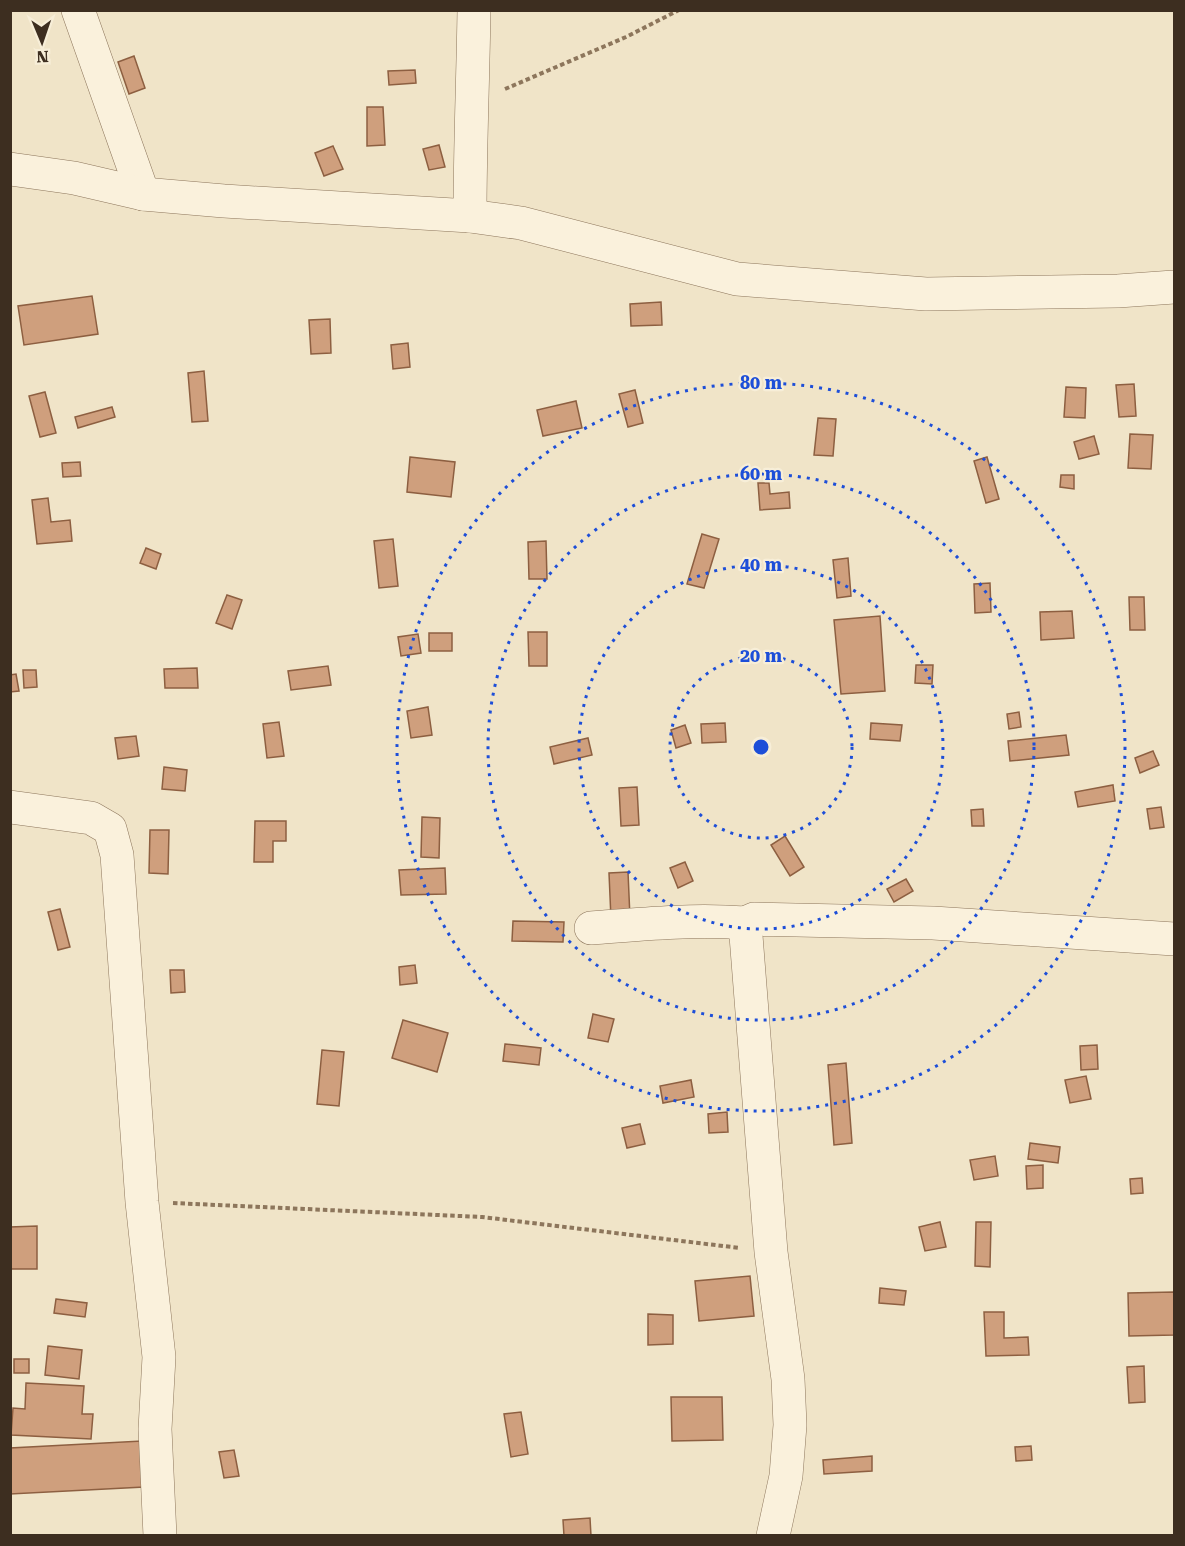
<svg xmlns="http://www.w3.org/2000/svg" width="1185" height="1546" viewBox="0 0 1185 1546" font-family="'Roboto Serif',serif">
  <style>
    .building { fill: #cf9f7d; stroke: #8d5f41; stroke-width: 1.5 }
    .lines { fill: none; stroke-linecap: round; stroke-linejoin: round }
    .minor-casing { stroke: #8d765c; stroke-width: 34 }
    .path { stroke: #8d765c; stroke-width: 4; stroke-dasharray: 4.5 3; stroke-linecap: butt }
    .minor { stroke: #faf1dc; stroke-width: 33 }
    .ring { fill: none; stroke: #1d4ed8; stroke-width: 3; stroke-dasharray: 3 6 }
    .centre { fill: #1d4ed8; stroke: #f7eed8; stroke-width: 3 }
    .ring-label { font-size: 18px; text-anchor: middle; font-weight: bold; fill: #1d4ed8; stroke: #f7eed8; stroke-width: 4.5; stroke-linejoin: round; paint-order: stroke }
  </style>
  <rect width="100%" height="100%" fill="#f0e4c8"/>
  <!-- building -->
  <g class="building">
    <polygon points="134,56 145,88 129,94 118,62"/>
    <polygon points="415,70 416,83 389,85 388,71"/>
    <polygon points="367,107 383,107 385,145 367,146"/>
    <polygon points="439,145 445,167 429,170 423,149"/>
    <polygon points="333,146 343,169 324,176 315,153"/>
    <polygon points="92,296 98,334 24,345 18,306"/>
    <polygon points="661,302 662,325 631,326 630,304"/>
    <polygon points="330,319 331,353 311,354 309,320"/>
    <polygon points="408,343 410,367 393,369 391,345"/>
    <polygon points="204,371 208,421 192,422 188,373"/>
    <polygon points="1134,384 1136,416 1119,417 1116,385"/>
    <polygon points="1066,387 1086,388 1085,418 1064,417"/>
    <polygon points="635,390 643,423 628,427 619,394"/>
    <polygon points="45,392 56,433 40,437 29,396"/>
    <polygon points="576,401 582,428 543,436 537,410"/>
    <polygon points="112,407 115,417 78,428 75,417"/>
    <polygon points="818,418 836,419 833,456 814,455"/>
    <polygon points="1130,434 1153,435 1151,469 1128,468"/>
    <polygon points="1094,436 1099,454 1079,459 1074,442"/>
    <polygon points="410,457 455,462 451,497 407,492"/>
    <polygon points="987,457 999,499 986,503 974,461"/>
    <polygon points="80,462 81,476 63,477 62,463"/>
    <polygon points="1061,475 1074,475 1074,489 1060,487"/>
    <polygon points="758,483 769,483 770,494 789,492 790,508 760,510"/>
    <polygon points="48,498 51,522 70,520 72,541 37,544 32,500"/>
    <polygon points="702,534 719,539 704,588 687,584"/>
    <polygon points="393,539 398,586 379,588 374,541"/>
    <polygon points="546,541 547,579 529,579 528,542"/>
    <polygon points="146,548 161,554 156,569 140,563"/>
    <polygon points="848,558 851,596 837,598 833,560"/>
    <polygon points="990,583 991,612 975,613 974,584"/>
    <polygon points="227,595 242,600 232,629 216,623"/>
    <polygon points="1129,597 1144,597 1145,630 1130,630"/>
    <polygon points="1072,611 1074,638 1041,640 1040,612"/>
    <polygon points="880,616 885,691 841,694 834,620"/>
    <polygon points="528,632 547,632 547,666 529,666"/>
    <rect x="429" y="633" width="23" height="18"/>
    <polygon points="418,634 421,653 401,656 398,637"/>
    <polygon points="916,665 933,665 932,684 915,683"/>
    <polygon points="328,666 331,685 291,690 288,671"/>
    <polygon points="197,668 198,688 165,688 164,669"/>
    <polygon points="23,670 36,670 37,687 24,688"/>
    <polygon points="16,674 19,691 10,692 10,675"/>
    <polygon points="428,707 432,735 411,738 407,711"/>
    <polygon points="1019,712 1021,727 1009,729 1007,714"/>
    <polygon points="279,722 284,756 267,758 263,724"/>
    <polygon points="725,723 726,742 702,743 701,724"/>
    <polygon points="871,723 902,725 900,741 870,739"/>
    <polygon points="685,725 691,743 676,748 671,730"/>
    <polygon points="1066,735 1069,755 1010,761 1008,741"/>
    <polygon points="136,736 139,756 118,759 115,738"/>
    <polygon points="588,738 592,755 554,764 550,747"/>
    <polygon points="1153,751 1159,765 1140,773 1135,758"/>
    <polygon points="164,767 187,770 185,791 162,789"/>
    <polygon points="1113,785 1115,801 1078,807 1075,792"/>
    <polygon points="637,787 639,825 621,826 619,788"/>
    <polygon points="1161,807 1164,827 1150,829 1147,809"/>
    <polygon points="983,809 984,826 972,826 971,810"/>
    <polygon points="422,817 440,818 439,858 421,857"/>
    <polygon points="255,821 286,821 286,841 273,841 273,862 254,862"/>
    <polygon points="150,830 169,830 168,874 149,873"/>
    <polygon points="785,836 804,867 790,876 771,845"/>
    <polygon points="685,862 693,881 678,888 670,868"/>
    <polygon points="445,868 446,894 401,895 399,870"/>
    <polygon points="628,872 630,918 611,919 609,873"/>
    <polygon points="906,879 913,891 894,902 887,889"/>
    <polygon points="60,909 70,947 58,950 48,912"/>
    <polygon points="513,921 564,922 563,942 512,941"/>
    <polygon points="415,965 417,983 400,985 399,967"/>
    <polygon points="170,970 184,970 185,992 171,993"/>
    <polygon points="593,1014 614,1019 608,1042 588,1038"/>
    <polygon points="403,1020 448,1033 437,1072 392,1058"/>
    <polygon points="505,1044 541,1048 539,1065 503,1061"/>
    <polygon points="1097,1045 1098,1069 1081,1070 1080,1046"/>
    <polygon points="322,1050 344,1052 339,1106 317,1104"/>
    <polygon points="846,1063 852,1143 834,1145 828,1065"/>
    <polygon points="1086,1076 1091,1099 1070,1103 1065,1080"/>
    <polygon points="691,1080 694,1097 663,1103 660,1086"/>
    <polygon points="727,1112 728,1132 709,1133 708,1114"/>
    <polygon points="640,1124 645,1144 627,1148 622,1128"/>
    <polygon points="1030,1143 1060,1147 1058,1163 1028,1159"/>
    <polygon points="995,1156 998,1176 974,1180 970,1160"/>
    <polygon points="1043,1165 1043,1188 1027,1189 1026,1166"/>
    <polygon points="1142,1178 1143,1193 1131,1194 1130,1179"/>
    <polygon points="940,1222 946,1247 925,1251 919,1227"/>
    <polygon points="976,1222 991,1222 990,1267 975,1266"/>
    <polygon points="37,1226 37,1269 10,1269 10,1227"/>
    <polygon points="750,1276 754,1316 699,1321 695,1281"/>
    <polygon points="880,1288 906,1291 904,1305 879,1303"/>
    <polygon points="1174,1292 1174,1335 1129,1336 1128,1293"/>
    <polygon points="56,1299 87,1303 85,1317 54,1313"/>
    <polygon points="984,1312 1004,1312 1004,1338 1028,1337 1029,1355 986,1356"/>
    <polygon points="648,1314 673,1315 673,1344 648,1345"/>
    <polygon points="48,1346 82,1350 79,1379 45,1375"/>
    <rect x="14" y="1359" width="15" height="14"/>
    <polygon points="1144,1366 1145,1402 1129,1403 1127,1367"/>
    <polygon points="26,1383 84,1386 82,1414 93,1414 91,1439 11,1435 13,1408 25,1409"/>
    <polygon points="671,1397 722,1397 723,1440 672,1441"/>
    <polygon points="521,1412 528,1454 511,1457 504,1414"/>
    <polygon points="142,1441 144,1487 10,1494 10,1448"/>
    <polygon points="1031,1446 1032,1460 1016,1461 1015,1447"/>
    <polygon points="234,1450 239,1476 224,1478 219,1452"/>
    <polygon points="872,1456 872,1471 824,1474 823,1460"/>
    <polygon points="590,1518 591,1536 564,1536 563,1520"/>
  </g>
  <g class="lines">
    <!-- minor casing -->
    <g class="minor-casing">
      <g id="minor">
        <polyline points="78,10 143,194"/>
        <polyline points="10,169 74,178 143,194 224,201 470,216 521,223 737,279 926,294 1118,291 1174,287"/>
        <path d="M470,216C470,147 473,79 474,10"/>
        <polyline points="10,807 91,818 110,829 117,855 142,1202 159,1357 155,1429 160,1536"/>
        <path d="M591,928C642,924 693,919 745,923"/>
        <polyline points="773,1536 786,1476 790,1425 788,1379 771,1252 745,923 754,919 933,923 1174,939"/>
      </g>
    </g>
    <!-- path -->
    <g class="path">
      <polyline points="505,89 626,37 679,10"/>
      <polyline points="173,1203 482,1217 740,1248"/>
    </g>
    <!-- minor -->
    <use href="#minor" class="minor"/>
  </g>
  <!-- distance rings -->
  <g class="ring">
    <circle cx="761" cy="747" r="91"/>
    <circle cx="761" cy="747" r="182"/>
    <circle cx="761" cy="747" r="273"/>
    <circle cx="761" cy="747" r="364"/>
  </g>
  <circle cx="761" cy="747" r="9" class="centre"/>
  <g class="ring-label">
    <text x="761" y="389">80 m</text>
    <text x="761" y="480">60 m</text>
    <text x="761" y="571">40 m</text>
    <text x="761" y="662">20 m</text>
  </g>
  <!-- border -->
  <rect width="1185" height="1546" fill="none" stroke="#3d2e20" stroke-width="24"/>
  <!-- north arrow -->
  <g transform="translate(42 42) rotate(178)" stroke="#f7eed8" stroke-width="4.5" paint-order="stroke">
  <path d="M0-4.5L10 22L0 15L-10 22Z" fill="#3d2e20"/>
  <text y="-9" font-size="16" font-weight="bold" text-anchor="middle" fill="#3d2e20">N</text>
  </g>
</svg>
